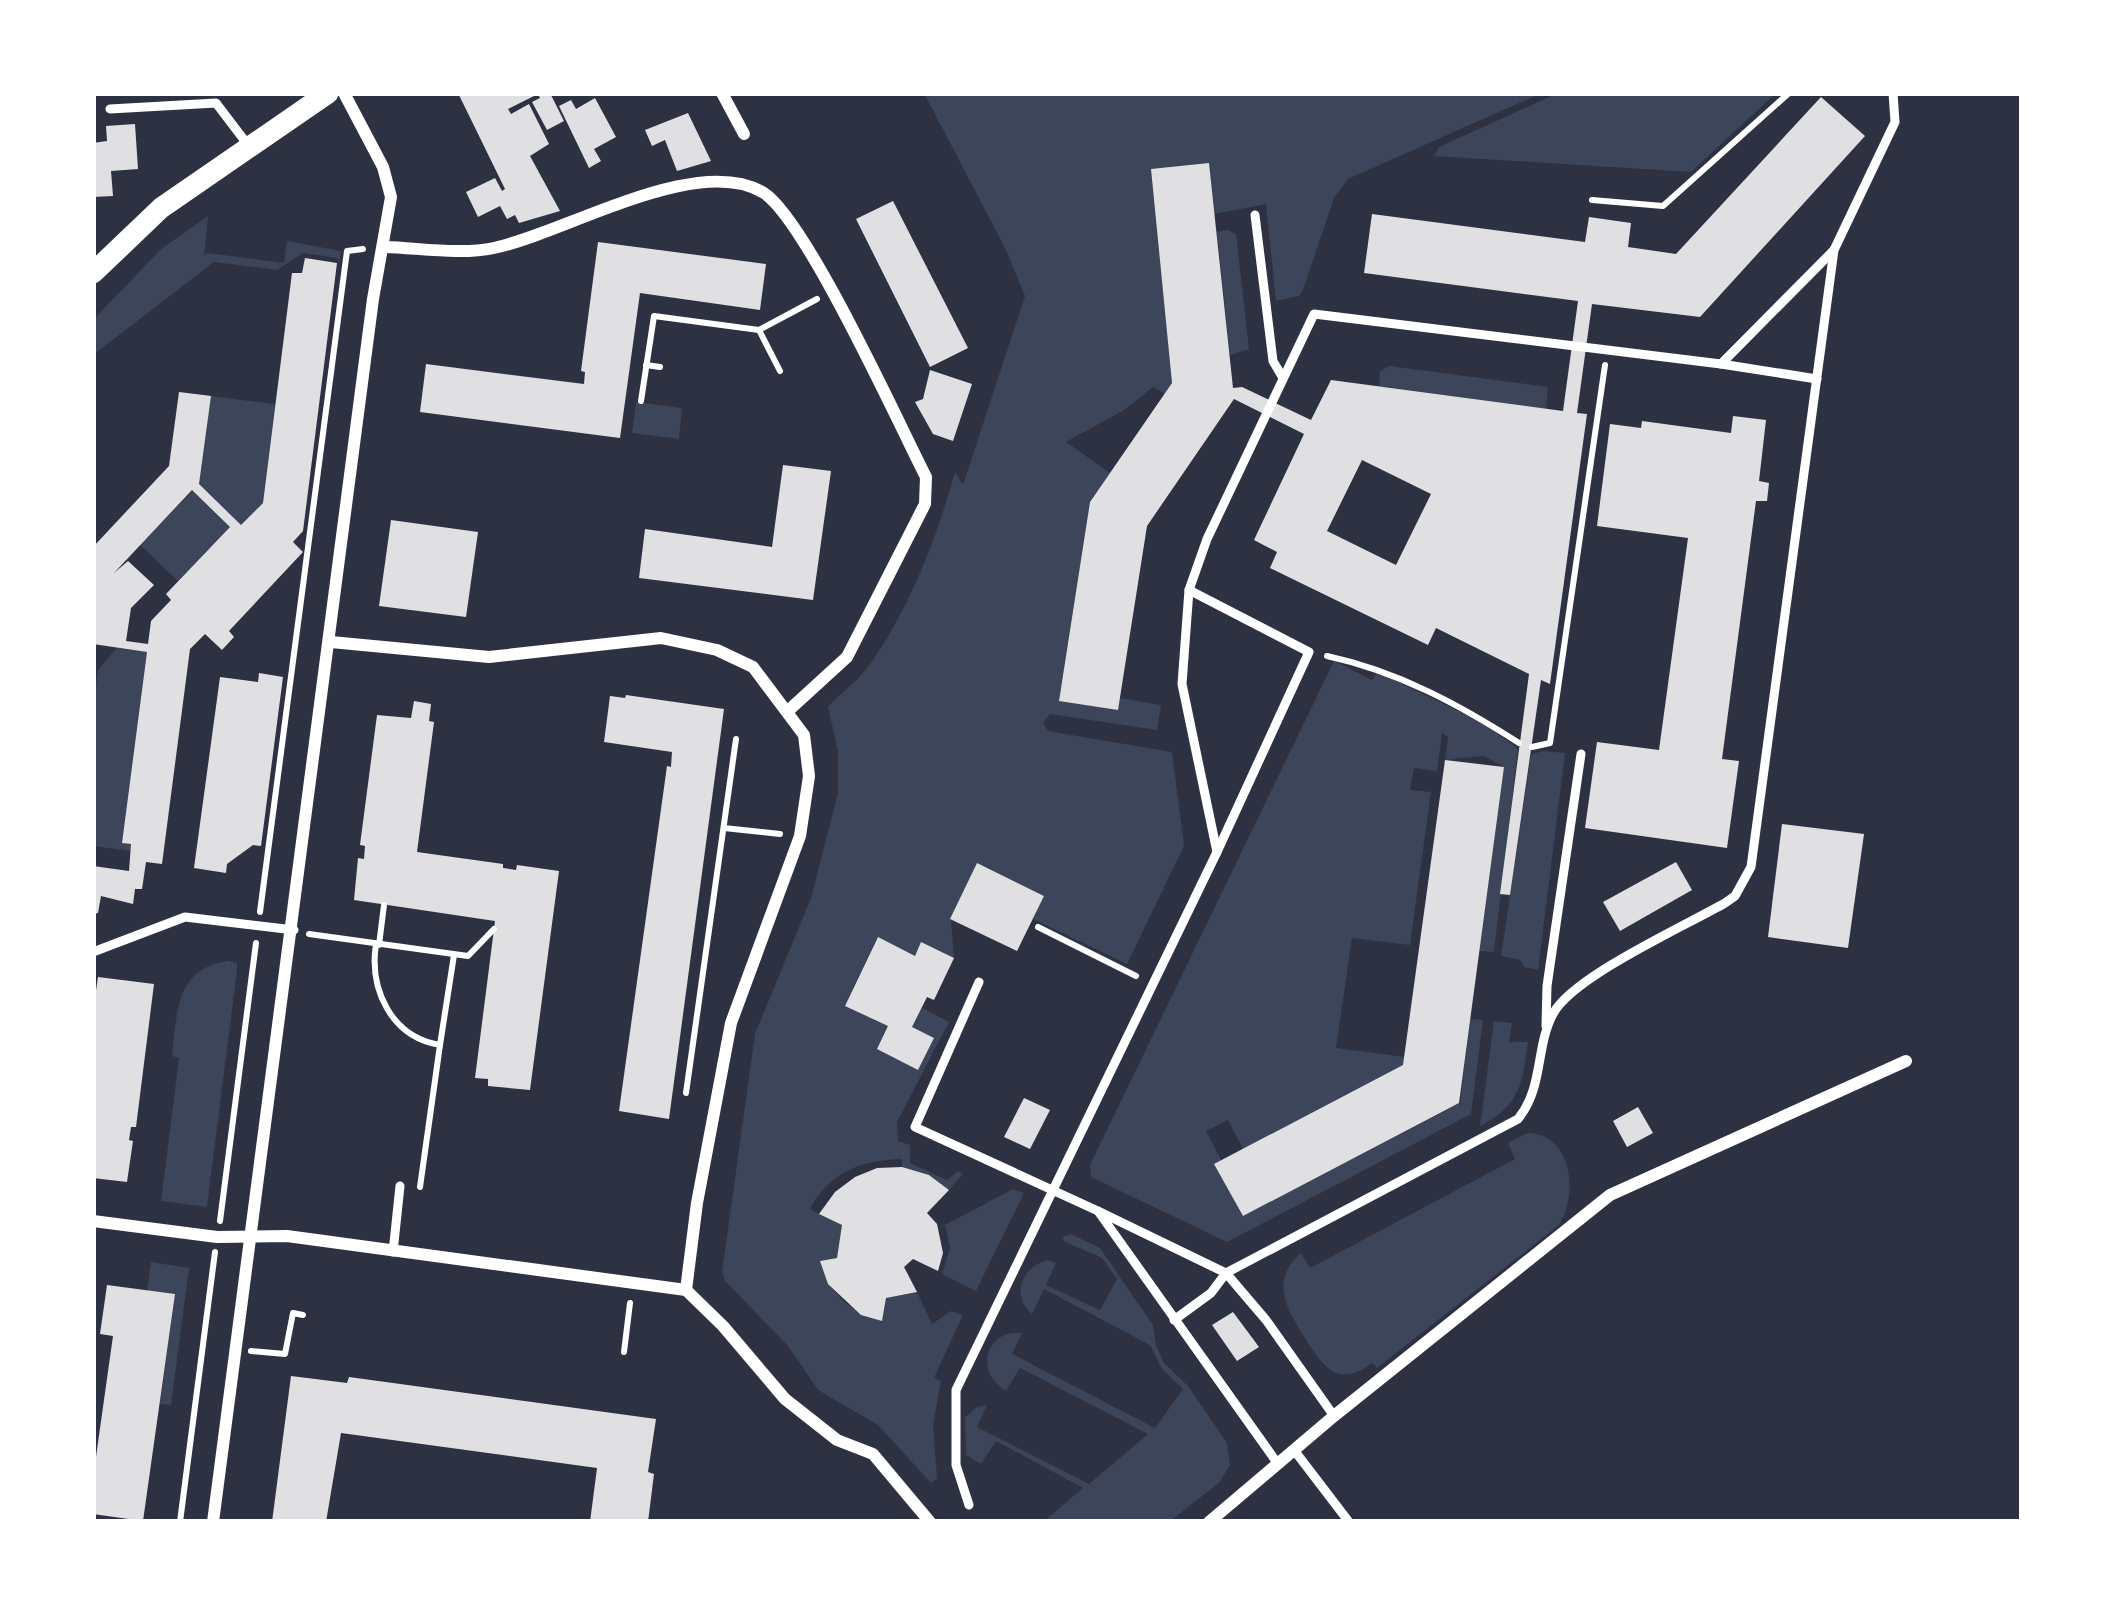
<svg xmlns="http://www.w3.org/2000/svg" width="2115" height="1615" viewBox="0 0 2115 1615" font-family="Roboto,sans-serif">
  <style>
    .green { fill: #3c4559 }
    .building { fill: #e0e0e3; fill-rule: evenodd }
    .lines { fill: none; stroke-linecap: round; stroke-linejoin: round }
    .path { stroke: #fff; stroke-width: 6 }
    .service { stroke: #fff; stroke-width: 9 }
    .minor { stroke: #fff; stroke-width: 12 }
    .tertiary { stroke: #fff; stroke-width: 21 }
  </style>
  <rect width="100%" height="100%" fill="#2d3142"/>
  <!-- green -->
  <g class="green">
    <path d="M924,93H1542L1348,179L1334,198L1303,290L1299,296L1276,301L1266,204L1214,214L1209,163L1151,170L1172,383L1165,394L1153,387L1124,410L1066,442L1110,473L1090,502L1059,700L1117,710L1119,698L1161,705L1157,730L1050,714L1043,723L1048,731L1172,752L1184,846L1127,964L1033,919L1043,895L977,864L951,919L954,958L922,943L915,956L877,938L845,1005L888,1026L918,1069L934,1039L912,1027L922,1008L949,1022L897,1122L898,1141L910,1145V1163L947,1180L958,1171L963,1174L949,1190L929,1175L902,1167V1159C861,1160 830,1172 810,1209L842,1225L837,1258L820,1261C831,1294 848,1311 882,1321L886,1298L917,1292L932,1324L951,1311L963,1315L934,1378L941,1381L933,1425L937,1478L931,1483L878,1425L818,1390L788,1346L725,1281L722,1272L755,1034L811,898L838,793V751L828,707C840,693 856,683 867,668C908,613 937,537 955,472L963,485L1025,296L1006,250Z"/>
    <polygon points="1558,93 1776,93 1691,172 1434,156 1439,147"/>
    <polygon points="208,216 204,256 207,253 284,263 287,241 341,251 339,264 337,258 303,253 277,270 214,262 93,355 93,320 161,249"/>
    <polygon points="1228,230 1236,234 1249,349 1230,355 1217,232"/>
    <polygon points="1389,366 1548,387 1546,409 1379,386 1380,371"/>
    <polygon points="211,396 275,404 263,503 236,531 230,527 178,581 140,545 199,484"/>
    <polygon points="636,402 682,408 679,439 632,433"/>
    <polygon points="117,648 147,652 122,842 131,844 131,851 93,846 93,707 98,670"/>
    <polygon points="1334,661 1372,680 1377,672 1484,723 1518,749 1494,952 1479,951 1504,767 1484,756 1445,760 1448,737 1442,733 1437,771 1414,768 1410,790 1431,792 1410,945 1352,938 1336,1048 1405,1057 1403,1065 1243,1149 1228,1120 1206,1131 1221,1160 1215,1165 1243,1216 1460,1103 1470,1019 1483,1020 1471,1114 1227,1242 1091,1177 1090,1165"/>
    <polygon points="1542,751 1565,753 1538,970 1525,967 1520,960 1501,956 1531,755"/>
    <path d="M228,961L237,963V970L207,1207L161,1201L179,1058L172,1056C177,1014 175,968 228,961Z"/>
    <path d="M1494,1021L1512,1023L1509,1042H1528C1522,1084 1521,1105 1480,1126Z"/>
    <path d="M1527,1133C1572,1133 1579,1194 1559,1225L1377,1368L1372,1363C1338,1389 1323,1367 1305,1338C1286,1309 1270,1279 1301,1253L1310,1268L1515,1159L1508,1143Z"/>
    <polygon points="1013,1189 1024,1193 976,1291 942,1274 950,1248 945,1225"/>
    <path d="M1071,1234L1100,1248L1153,1325L1156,1345L1164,1363L1188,1386L1227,1443L1230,1465L1220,1482L1169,1522H1043L1083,1488L996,1441L981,1464L966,1455L965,1417L977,1407L987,1405L977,1427L1089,1484L1148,1434L1020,1368L1006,1391C974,1373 985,1329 1022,1333L1012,1354L1155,1428L1183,1389L1162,1369L1150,1345L1044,1289L1032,1314C1010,1295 1022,1266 1048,1260L1056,1263L1046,1285L1100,1310L1117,1279L1102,1258L1065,1242L1062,1237Z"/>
    <polygon points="151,1262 189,1268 171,1405 160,1404 175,1295 147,1291"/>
  </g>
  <!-- building -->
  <g class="building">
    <polygon points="458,93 550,93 564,121 547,130 532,102 540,98 538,94 508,109 511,114 529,104 549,144 530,156 560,211 519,223 515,215 507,219 500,206 478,217 466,192 495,178 502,191 505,189"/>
    <path d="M1821,97L1865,136L1700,317L1592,304L1577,413L1587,414L1550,684L1541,680L1510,895L1500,894L1529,674L1436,628L1428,645L1270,568L1277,552L1254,540L1304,434L1234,399L1147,526L1118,710L1059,701L1090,502L1172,383L1151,169L1209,163L1233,388L1242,387L1311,420L1331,380L1563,411L1578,301L1364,273L1372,214L1585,242L1589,217L1631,223L1628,247L1676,254ZM1362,460L1431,494L1396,565L1327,531Z"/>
    <polygon points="595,98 616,137 594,149 601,161 589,168 559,106 571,100 576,109"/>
    <polygon points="688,113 711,161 677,171 665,140 652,146 645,130"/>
    <polygon points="135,124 138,169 111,171 113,196 93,197 93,143 107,141 106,126"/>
    <polygon points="893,201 968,348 930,367 856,219"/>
    <polygon points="598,242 766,264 760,310 640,293 620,438 420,412 426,364 584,384 585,372 581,371"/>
    <path d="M305,258L337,263L303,531L293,542L303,552L229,631L234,637L222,650L205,634L190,649L162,864L146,862L142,889H135L133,904L101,896L98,913L93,914V866L129,871L131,844L122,843L147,652L93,644V547L169,466L179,392L211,396L199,484L241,525L263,503L292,273H302ZM192,490L230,527L166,594L171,600L151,621L148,644L126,641L131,608L154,585L128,561L114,573Z"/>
    <polygon points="930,370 972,384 953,441 933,434 915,402 923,399"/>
    <polygon points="1733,416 1766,420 1759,481 1769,483 1767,501 1756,501 1722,759 1739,761 1727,848 1585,828 1597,742 1659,750 1688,538 1597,526 1610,424 1641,428 1642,421 1731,433"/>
    <polygon points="783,465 831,471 813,600 639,578 645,529 772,547"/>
    <polygon points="391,520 478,532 466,617 379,606"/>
    <polygon points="259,673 283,677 261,846 253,845 227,864 226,873 194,868 220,677 258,682"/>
    <polygon points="626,695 724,709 669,1119 619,1111 667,766 671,767 672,752 604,742 610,696 625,698"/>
    <polygon points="414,701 431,704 429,721 434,722 417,852 503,864 503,868 516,870 517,865 559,871 530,1090 488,1086 488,1079 475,1078 495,921 354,900 358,858 364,859 365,846 360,845 377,715 411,718"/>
    <polygon points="1445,760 1504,767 1459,1103 1243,1216 1214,1164 1403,1065"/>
    <polygon points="1782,824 1864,834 1848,948 1768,937"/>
    <polygon points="1676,862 1692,890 1620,931 1603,902"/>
    <polygon points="977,863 1044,896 1017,951 950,919"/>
    <polygon points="878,937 915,956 921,942 954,958 934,1000 927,997 912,1027 934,1038 918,1070 877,1049 888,1026 845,1006"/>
    <polygon points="98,977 154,984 136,1127 131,1127 129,1140 133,1141 127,1182 93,1178 93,1011"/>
    <polygon points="1024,1098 1050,1110 1030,1149 1004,1137"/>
    <polygon points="1638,1107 1653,1133 1627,1147 1613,1121"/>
    <polygon points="902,1167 929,1175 949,1190 927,1213 937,1224 943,1253 938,1271 913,1259 904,1267 917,1292 886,1298 882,1321 861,1315 828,1284 820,1261 837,1258 842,1225 819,1214 835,1192 855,1177 877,1168"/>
    <polygon points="107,1285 175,1294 143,1521 93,1514 93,1478 113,1336 100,1334"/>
    <polygon points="1233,1312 1259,1347 1237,1361 1212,1325"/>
    <polygon points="291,1376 347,1383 349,1377 656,1419 648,1472 654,1474 648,1522 590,1522 597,1468 341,1433 326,1522 272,1522"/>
  </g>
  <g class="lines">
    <!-- path -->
    <g class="path">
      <polyline points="1592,200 1663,206 1789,93"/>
      <polyline points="646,365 660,367"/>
      <polyline points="780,371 759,330 817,299"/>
      <polyline points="641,401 654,316 759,330"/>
      <path d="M1327,656C1397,671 1460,705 1519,743"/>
      <polyline points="1532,747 1550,743 1605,365"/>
      <polyline points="724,828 780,834"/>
      <polyline points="260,912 347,251 363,249"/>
      <polyline points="1038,927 1136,976"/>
      <polyline points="309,934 468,956 494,929"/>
      <path d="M376,944C369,989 391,1037 440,1045L420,1187"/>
      <polyline points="379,945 384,905"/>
      <polyline points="440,1045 454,955"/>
      <polyline points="686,1093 736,739"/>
      <polyline points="220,1221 256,943"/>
      <polyline points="251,1351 285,1354 293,1313 303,1315"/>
      <polyline points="624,1352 630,1303"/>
      <polyline points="180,1522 215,1252"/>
    </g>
    <!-- service -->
    <g class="service">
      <polyline points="110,109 216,103 248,145"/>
      <polyline points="1255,215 1273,361 1283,378"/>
      <polyline points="1721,364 1817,379"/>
      <polyline points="1217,852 1182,684 1189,590 1207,539 1314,314 1721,364 1834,250"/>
      <polyline points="93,952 185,917 294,930"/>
      <polyline points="979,982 915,1127 1098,1211"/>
      <polyline points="1546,1026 1547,986 1581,754"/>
      <polyline points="393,1252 400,1186"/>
      <path d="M1174,1320L1211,1293L1226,1273L1518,1119C1544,1087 1535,1048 1553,1014C1572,977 1685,926 1725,903L1735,896L1751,867L1834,250L1895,122L1893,93"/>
      <polyline points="1294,1450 1349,1522"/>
      <polyline points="1278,1464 1098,1211 1226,1273 1266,1320 1334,1416"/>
      <polyline points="969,1505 956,1465 956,1390 1217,852 1309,652 1189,590"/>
    </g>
    <!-- minor -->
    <g class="minor">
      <polyline points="722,93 744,134"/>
      <path d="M385,247C419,248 461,255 494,248C565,233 698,152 764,193C806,220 898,422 926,477L925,504L847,657L789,710"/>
      <polyline points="331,642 489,657 661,638 717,650 753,667 804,735 809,776 800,836 731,1023 697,1203 686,1290"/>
      <polyline points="93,1221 217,1237 287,1236 686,1290 723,1326 785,1399 837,1440 873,1454 930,1522"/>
      <polyline points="213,1522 373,299 391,197 383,167 344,93"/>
      <polyline points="1209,1522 1334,1416 1610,1195 1906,1061"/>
    </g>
    <!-- tertiary -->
    <polyline class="tertiary" points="93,273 161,208 328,93"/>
  </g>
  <!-- border -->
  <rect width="2115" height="1615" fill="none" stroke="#ffffff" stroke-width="192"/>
</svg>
